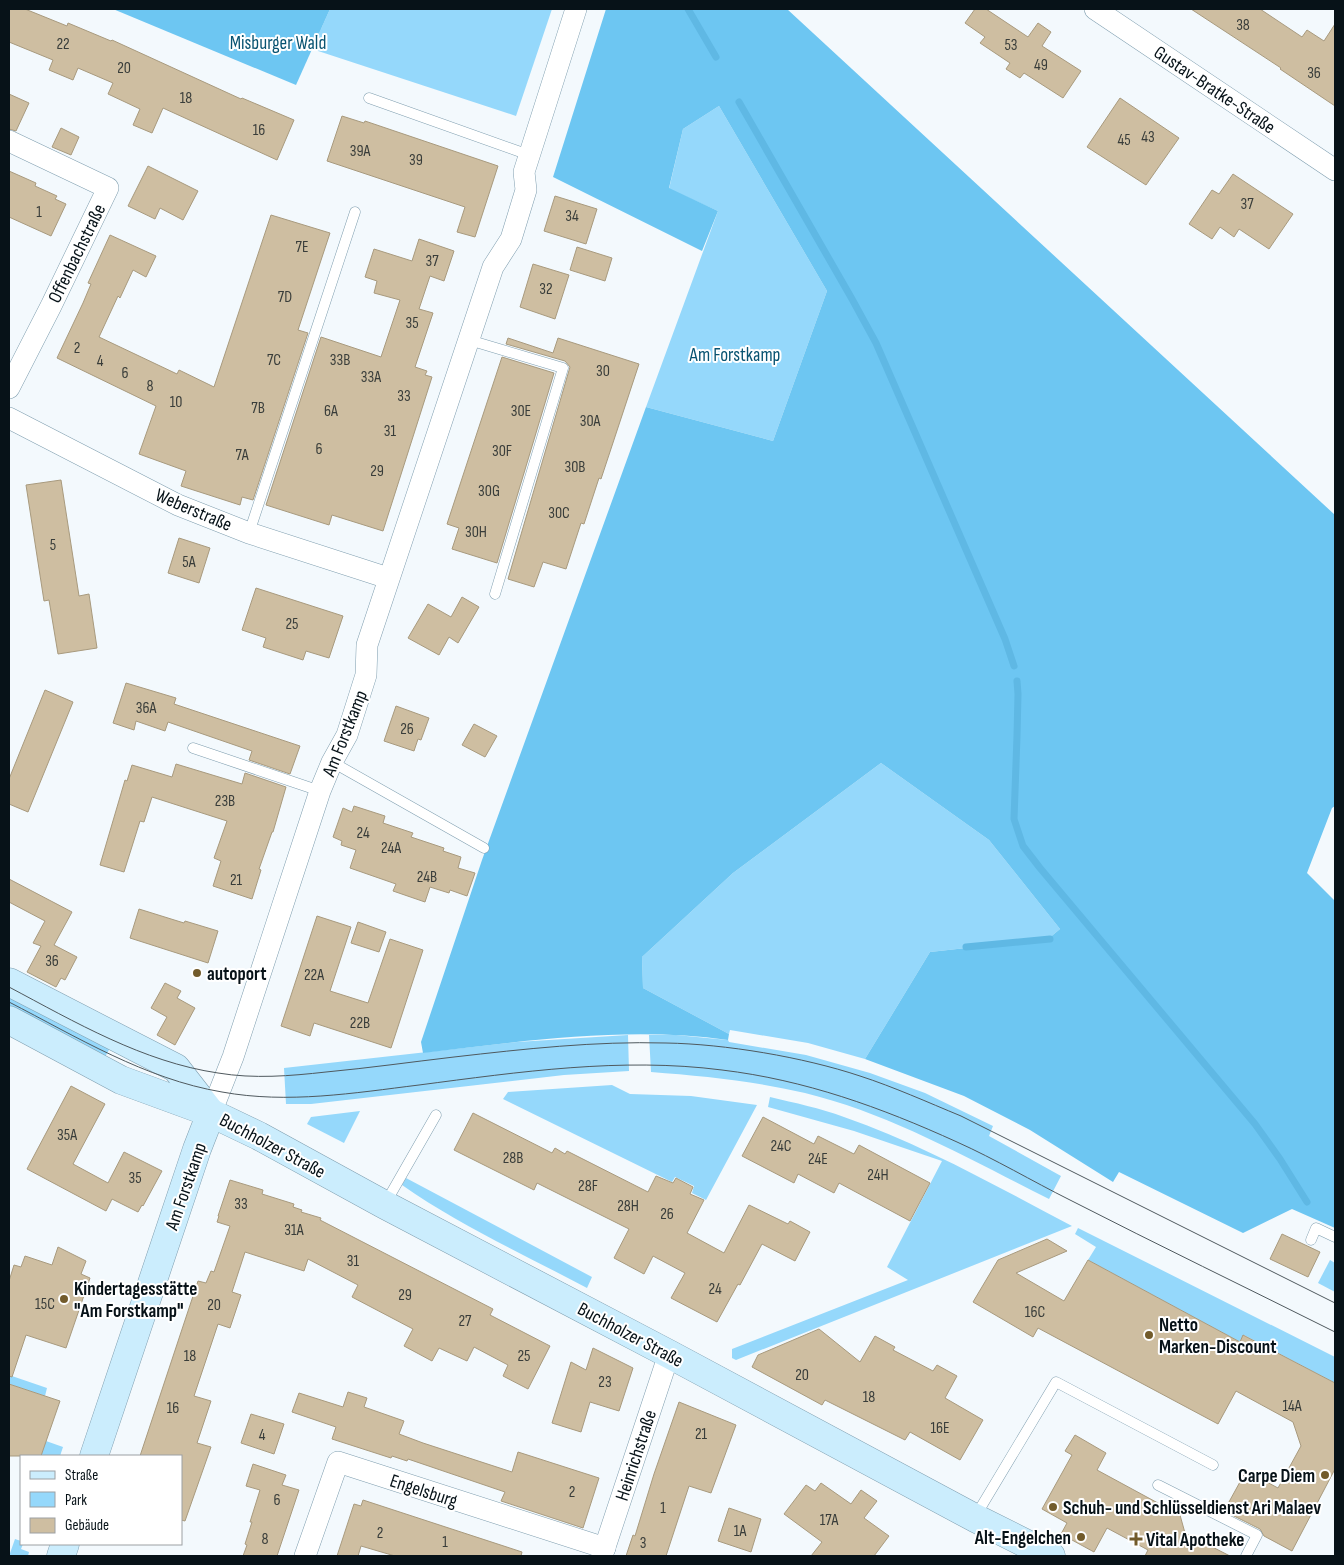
<svg xmlns="http://www.w3.org/2000/svg" width="1344" height="1565" viewBox="0 0 1344 1565" font-family="'Sofia Sans Condensed',sans-serif">
  <style>
    .green { fill: #95d8fb }
    .forest { fill: #6dc6f2 }
    .lines { fill: none; stroke-linecap: round; stroke-linejoin: round }
    .stream { stroke: #5fb8e4; stroke-width: 7 }
    .building { fill: #cebea1; stroke: #a89a7e }
    .lane-casing { stroke: #7f9eaf; stroke-width: 11 }
    .street-casing { stroke: #7f9eaf; stroke-width: 22 }
    .secondary-casing { stroke: #7f9eaf; stroke-width: 29 }
    .lane { stroke: #fff; stroke-width: 10 }
    .street { stroke: #fff; stroke-width: 21 }
    .secondary { stroke: #cbedfd; stroke-width: 28 }
    .tram { stroke: #4f595e; stroke-width: 1 }
    .poi-dot { fill: #725b2b; stroke: #fff; stroke-width: 2 }
    .labels { text-anchor: middle; stroke-width: 4; stroke-linejoin: round; paint-order: stroke }
    .number-label { font-size: 16px; fill: #393d3a }
    .park-label { font-size: 19px; fill: #085371; stroke: #fff }
    .street-label { font-size: 19px; fill: #071218; stroke: #fff }
    .poi-label { font-size: 19px; font-weight: bold; fill: #071218; stroke: #fff; text-anchor: start }
  </style>
  <rect width="100%" height="100%" fill="#f3f9fd"/>
  <!-- green -->
  <g class="green">
    <polygon points="330,9 552,9 516,116 312,49"/>
    <polygon points="719,106 827,291 773,441 646,407 718,211 669,189 683,129"/>
    <polygon points="881,763 989,840 1060,929 1048,939 930,952 865,1059 808,1043 730,1030 729,1034 643,988 642,957 733,873"/>
    <polygon points="9,993 111,1046 104,1059 9,1009"/>
    <polygon points="628,1035 629,1071 564,1075 311,1104 286,1104 284,1068 517,1042"/>
    <path d="M649,1035H676L728,1040L729,1042L806,1055L870,1073L925,1093L993,1126L989,1136L1061,1176L1049,1199C971,1160 891,1114 805,1093C754,1081 703,1076 651,1072Z"/>
    <polygon points="612,1085 630,1094 691,1096 757,1105 706,1200 692,1193 694,1186 675,1177 672,1182 503,1099 508,1092"/>
    <path d="M770,1097C795,1103 820,1108 844,1117C924,1145 998,1187 1072,1226L736,1360L732,1358V1349L908,1280L887,1267L942,1161L854,1131L768,1107Z"/>
    <polygon points="360,1111 344,1143 307,1124 311,1117"/>
    <path d="M406,1178L592,1277L587,1288C525,1255 459,1225 402,1185Z"/>
    <polygon points="1078,1228 1335,1357 1335,1383 1244,1335 1240,1342 1088,1260 1096,1247 1075,1234"/>
    <polygon points="1330,1260 1335,1263 1335,1292 1318,1283"/>
    <polygon points="9,1375 47,1388 45,1396 9,1384"/>
    <polygon points="46,1441 63,1447 60,1456 41,1456"/>
    <polygon points="15,1539 21,1541 23,1544 21,1549 29,1552 28,1556 9,1556"/>
  </g>
  <!-- forest -->
  <g class="forest">
    <polygon points="113,9 330,9 296,85"/>
    <path d="M606,9H787L1335,515V806L1332,808L1307,873L1335,901V1228L1292,1209L1243,1233L1119,1172L1113,1182L1030,1130L964,1096L865,1059L930,952L1048,939L1060,929L989,840L881,763L733,873L642,957L643,988L729,1034L728,1040C627,1026 524,1041 423,1053L421,1042L482,860L646,407L773,441L827,291L719,106L683,129L669,188L718,211L702,251L553,177Z"/>
  </g>
  <g class="lines">
    <!-- stream -->
    <g class="stream">
      <polyline points="688,9 716,57"/>
      <polyline points="739,102 852,299 876,343 1005,639 1014,666"/>
      <polyline points="1017,681 1018,694 1017,736 1014,819 1023,846 1040,868 1255,1124 1280,1159 1307,1202"/>
      <polyline points="966,947 1050,939"/>
    </g>
  </g>
  <!-- building -->
  <g class="building">
    <polygon points="9,9 25,9 67,26 68,23 111,41 112,40 241,99 242,98 294,120 277,160 163,108 152,133 133,125 140,109 108,94 113,83 78,68 73,80 49,70 53,60 9,42"/>
    <polygon points="975,9 986,9 1028,37 1038,23 1051,32 1042,46 1081,71 1063,98 1024,73 1020,78 1006,69 1010,63 980,43 985,37 965,23"/>
    <polygon points="1191,9 1260,9 1302,37 1307,30 1324,41 1335,24 1335,106 1280,69 1281,68"/>
    <polygon points="9,94 29,103 16,131 9,129"/>
    <polygon points="1120,98 1179,138 1146,185 1087,147"/>
    <polygon points="342,116 364,123 365,121 498,166 475,237 457,232 465,207 327,161"/>
    <polygon points="61,128 79,137 71,155 52,147"/>
    <polygon points="148,166 198,191 183,220 160,208 155,219 128,206"/>
    <polygon points="9,171 36,183 35,186 57,196 55,199 66,204 51,236 9,217"/>
    <polygon points="1233,174 1293,214 1269,249 1239,229 1234,237 1220,227 1212,239 1189,224 1212,190 1219,194"/>
    <polygon points="555,196 597,209 586,244 544,231"/>
    <polygon points="271,215 330,233 298,330 308,333 253,500 242,497 240,505 181,486 186,471 139,454 156,406 57,358 83,303 91,284 88,283 110,235 156,256 146,277 133,270 120,298 118,296 99,337 177,374 179,370 214,387"/>
    <polygon points="419,239 454,251 444,281 430,276 419,309 433,313 415,367 427,371 425,375 432,377 383,531 332,515 329,525 266,505 321,337 381,357 400,300 374,293 377,281 365,277 374,249 412,261"/>
    <polygon points="577,247 612,258 605,281 570,270"/>
    <polygon points="533,264 569,275 555,319 520,307"/>
    <polygon points="508,338 553,353 558,338 639,364 601,479 599,478 584,524 581,523 566,569 543,562 534,587 508,579 570,367 565,361 506,344"/>
    <polygon points="502,357 554,373 497,563 452,549 459,528 447,524"/>
    <polygon points="61,480 79,596 89,594 97,648 58,654 49,600 44,601 26,485"/>
    <polygon points="179,538 210,548 199,583 168,573"/>
    <polygon points="256,588 343,616 329,658 306,651 303,660 263,647 266,638 242,630"/>
    <polygon points="462,597 479,607 458,643 449,637 439,655 408,638 428,604 451,617"/>
    <polygon points="126,683 176,698 174,704 300,746 290,774 249,760 252,751 168,722 165,731 136,721 134,730 113,723"/>
    <polygon points="45,690 73,702 28,812 9,804 9,779"/>
    <polygon points="396,706 429,718 421,740 418,739 414,751 384,741"/>
    <polygon points="474,724 497,736 485,757 462,745"/>
    <polygon points="176,764 242,784 245,773 286,787 273,832 272,832 259,869 261,870 252,899 213,886 221,861 214,858 227,821 152,797 144,822 140,821 124,872 100,865 125,780 127,781 132,765 172,777"/>
    <polygon points="354,806 385,816 383,823 413,833 411,837 444,848 443,851 461,857 458,868 475,873 467,896 450,890 449,893 430,887 425,902 393,891 396,884 350,868 356,850 341,845 342,841 333,837 343,808 352,812"/>
    <polygon points="9,879 72,912 54,945 77,957 65,980 61,978 56,987 27,972 41,946 33,943 45,921 9,902"/>
    <polygon points="139,909 184,923 185,921 218,931 208,963 130,938"/>
    <polygon points="317,916 351,927 330,991 368,1003 390,939 423,950 391,1048 314,1023 310,1036 281,1026"/>
    <polygon points="358,922 386,932 379,952 351,943"/>
    <polygon points="165,983 181,991 177,998 195,1008 175,1045 157,1035 167,1017 151,1008"/>
    <polygon points="71,1086 105,1104 73,1164 108,1183 124,1152 162,1171 143,1206 142,1205 138,1212 112,1199 106,1211 27,1169"/>
    <polygon points="473,1113 552,1153 555,1148 565,1154 567,1151 648,1192 656,1176 673,1183 676,1178 693,1187 690,1194 704,1200 687,1233 724,1253 749,1205 788,1224 790,1221 810,1232 795,1261 762,1244 740,1285 738,1284 717,1322 671,1298 685,1273 653,1256 644,1274 614,1258 629,1229 537,1183 534,1190 454,1150"/>
    <polygon points="763,1117 814,1144 818,1136 854,1154 859,1145 930,1183 910,1221 839,1183 834,1193 798,1174 794,1183 742,1156"/>
    <polygon points="230,1180 263,1190 262,1194 294,1204 293,1207 302,1210 301,1212 321,1218 320,1220 493,1309 490,1315 550,1346 528,1389 503,1376 508,1365 474,1347 467,1361 439,1348 432,1361 404,1346 413,1329 352,1297 358,1285 308,1259 304,1271 245,1252 232,1292 241,1295 230,1328 218,1324 194,1396 211,1401 197,1443 211,1447 185,1521 181,1520 181,1456 140,1456 198,1281 206,1283 211,1271 214,1272 230,1226 217,1222 219,1216 218,1216"/>
    <polygon points="1282,1234 1320,1252 1308,1277 1270,1259"/>
    <polygon points="1047,1239 1067,1251 1016,1273 1064,1301 1088,1260 1240,1342 1243,1335 1335,1383 1335,1469 1292,1551 1264,1536 1260,1529 1224,1511 1246,1471 1278,1488 1301,1446 1293,1422 1236,1391 1218,1424 1038,1328 1033,1337 973,1302 998,1260"/>
    <polygon points="58,1247 86,1261 81,1274 90,1278 66,1348 26,1335 12,1377 9,1376 9,1281 14,1265 21,1267 25,1256 52,1265"/>
    <polygon points="819,1329 860,1362 875,1336 895,1347 893,1350 933,1371 937,1365 957,1376 945,1398 983,1420 960,1460 910,1432 905,1440 825,1400 822,1405 752,1367 758,1355"/>
    <polygon points="593,1348 633,1368 619,1411 590,1402 581,1432 552,1423 571,1362 586,1370"/>
    <polygon points="9,1384 60,1401 41,1456 9,1456"/>
    <polygon points="348,1392 367,1398 364,1407 404,1421 399,1434 423,1443 512,1472 518,1452 599,1478 583,1528 501,1501 505,1492 408,1459 407,1461 392,1456 391,1458 332,1439 336,1427 292,1412 299,1393 343,1407"/>
    <polygon points="679,1402 736,1425 711,1493 689,1486 666,1556 626,1556 633,1535 635,1536 654,1474"/>
    <polygon points="251,1414 284,1424 274,1454 241,1443"/>
    <polygon points="1075,1435 1106,1453 1097,1470 1180,1515 1185,1533 1230,1556 1145,1556 1148,1550 1107,1528 1094,1552 1061,1534 1067,1523 1042,1509 1072,1455 1065,1451"/>
    <polygon points="253,1464 286,1475 282,1485 299,1490 277,1556 243,1556 247,1545 245,1544 252,1522 250,1522 260,1490 246,1486"/>
    <polygon points="821,1483 851,1504 861,1490 877,1501 864,1518 889,1536 874,1556 811,1556 822,1542 784,1514 806,1485 815,1491"/>
    <polygon points="363,1500 522,1552 521,1556 395,1556 361,1546 358,1556 337,1556 354,1504 361,1506"/>
    <polygon points="729,1508 761,1519 751,1552 718,1541"/>
  </g>
  <g class="lines">
    <!-- lane casing -->
    <g class="lane-casing">
      <g id="lane">
        <polyline points="369,98 529,155"/>
        <polyline points="469,340 563,368 495,594"/>
        <polyline points="249,533 355,212"/>
        <polyline points="193,748 320,791"/>
        <polyline points="332,762 484,848"/>
        <polyline points="385,1204 436,1115"/>
        <polyline points="1311,1240 1316,1228 1335,1237"/>
        <polyline points="1158,1485 1257,1535 1246,1556"/>
        <polyline points="975,1517 1056,1382 1213,1465"/>
      </g>
    </g>
    <!-- street casing -->
    <g class="street-casing">
      <g id="street">
        <polyline points="1095,9 1335,170"/>
        <polyline points="9,141 108,188 51,306 9,388"/>
        <polyline points="9,418 178,505 249,533 388,578"/>
        <polyline points="211,1113 233,1057 320,791 332,762 347,735 366,675 367,645 493,267 511,239 526,190 524,172 576,9"/>
        <polyline points="305,1556 338,1462 605,1548"/>
        <polyline points="602,1556 669,1354"/>
      </g>
    </g>
    <!-- secondary casing -->
    <g class="secondary-casing">
      <g id="secondary">
        <polyline points="9,982 176,1068 211,1113"/>
        <polyline points="9,1020 121,1080 211,1113 259,1136 385,1205 669,1354 975,1518 1051,1556"/>
        <polyline points="94,1456 197,1149 211,1113"/>
        <polyline points="61,1556 65,1544"/>
      </g>
    </g>
    <!-- lane -->
    <use href="#lane" class="lane"/>
    <!-- street -->
    <use href="#street" class="street"/>
    <!-- secondary -->
    <use href="#secondary" class="secondary"/>
    <!-- tram -->
    <g class="tram">
      <path d="M9,987C75,1022 143,1062 218,1073C254,1079 290,1076 326,1072C369,1068 411,1062 454,1057C524,1049 595,1041 666,1043C725,1044 803,1057 860,1076C894,1087 927,1102 961,1116L1335,1303"/>
      <path d="M9,1002C77,1037 145,1079 222,1092C288,1104 354,1093 419,1085C519,1072 621,1057 722,1070C805,1080 880,1107 957,1142C995,1159 1032,1181 1070,1200C1158,1245 1247,1288 1335,1332"/>
    </g>
  </g>
  <!-- markers -->
  <g class="poi-dot">
    <circle cx="197" cy="973" r="5"/>
    <circle cx="64" cy="1299" r="5"/>
    <circle cx="1149" cy="1335" r="5"/>
    <circle cx="1325" cy="1475" r="5"/>
    <circle cx="1053" cy="1507" r="5"/>
    <circle cx="1081" cy="1537" r="5"/>
    <path d="M1133.5 1531.5h5v5h5v5h-5v5h-5v-5h-5v-5h5z"/>
  </g>
  <g class="labels">
    <!-- number labels -->
    <g class="number-label">
      <text x="1243" y="30">38</text>
      <text x="63" y="49">22</text>
      <text x="1011" y="50">53</text>
      <text x="1041" y="70">49</text>
      <text x="124" y="73">20</text>
      <text x="1314" y="78">36</text>
      <text x="186" y="103">18</text>
      <text x="259" y="135">16</text>
      <text x="1148" y="142">43</text>
      <text x="1124" y="145">45</text>
      <text x="360" y="156">39A</text>
      <text x="416" y="165">39</text>
      <text x="1247" y="209">37</text>
      <text x="39" y="217">1</text>
      <text x="572" y="221">34</text>
      <text x="302" y="252">7E</text>
      <text x="432" y="266">37</text>
      <text x="546" y="294">32</text>
      <text x="285" y="302">7D</text>
      <text x="412" y="328">35</text>
      <text x="77" y="353">2</text>
      <text x="274" y="365">7C</text>
      <text x="340" y="365">33B</text>
      <text x="100" y="366">4</text>
      <text x="603" y="376">30</text>
      <text x="125" y="378">6</text>
      <text x="371" y="382">33A</text>
      <text x="150" y="391">8</text>
      <text x="404" y="401">33</text>
      <text x="176" y="407">10</text>
      <text x="258" y="413">7B</text>
      <text x="331" y="416">6A</text>
      <text x="521" y="416">30E</text>
      <text x="590" y="426">30A</text>
      <text x="390" y="436">31</text>
      <text x="319" y="454">6</text>
      <text x="502" y="456">30F</text>
      <text x="242" y="460">7A</text>
      <text x="575" y="472">30B</text>
      <text x="377" y="476">29</text>
      <text x="489" y="496">30G</text>
      <text x="559" y="518">30C</text>
      <text x="476" y="537">30H</text>
      <text x="53" y="550">5</text>
      <text x="189" y="567">5A</text>
      <text x="292" y="629">25</text>
      <text x="146" y="713">36A</text>
      <text x="407" y="734">26</text>
      <text x="225" y="806">23B</text>
      <text x="363" y="838">24</text>
      <text x="391" y="853">24A</text>
      <text x="427" y="882">24B</text>
      <text x="236" y="885">21</text>
      <text x="52" y="966">36</text>
      <text x="314" y="980">22A</text>
      <text x="360" y="1028">22B</text>
      <text x="67" y="1140">35A</text>
      <text x="781" y="1151">24C</text>
      <text x="513" y="1163">28B</text>
      <text x="818" y="1164">24E</text>
      <text x="878" y="1180">24H</text>
      <text x="135" y="1183">35</text>
      <text x="588" y="1191">28F</text>
      <text x="241" y="1209">33</text>
      <text x="628" y="1211">28H</text>
      <text x="667" y="1219">26</text>
      <text x="294" y="1235">31A</text>
      <text x="353" y="1266">31</text>
      <text x="715" y="1294">24</text>
      <text x="405" y="1300">29</text>
      <text x="45" y="1309">15C</text>
      <text x="214" y="1310">20</text>
      <text x="1035" y="1317">16C</text>
      <text x="465" y="1326">27</text>
      <text x="190" y="1361">18</text>
      <text x="524" y="1361">25</text>
      <text x="802" y="1380">20</text>
      <text x="605" y="1387">23</text>
      <text x="869" y="1402">18</text>
      <text x="1292" y="1411">14A</text>
      <text x="173" y="1413">16</text>
      <text x="940" y="1433">16E</text>
      <text x="701" y="1439">21</text>
      <text x="262" y="1440">4</text>
      <text x="572" y="1497">2</text>
      <text x="277" y="1505">6</text>
      <text x="663" y="1513">1</text>
      <text x="829" y="1525">17A</text>
      <text x="740" y="1536">1A</text>
      <text x="380" y="1538">2</text>
      <text x="265" y="1544">8</text>
      <text x="445" y="1547">1</text>
      <text x="643" y="1548">3</text>
    </g>
    <!-- park labels -->
    <g class="park-label">
      <text x="278" y="49">Misburger Wald</text>
      <text x="735" y="361">Am Forstkamp</text>
    </g>
    <!-- street labels -->
    <g class="street-label">
      <text transform="translate(1215 89) rotate(34)" y="7">Gustav-Bratke-Straße</text>
      <text transform="translate(76 253) rotate(-64)" y="7">Offenbachstraße</text>
      <text transform="translate(194 509) rotate(23)" y="7">Weberstraße</text>
      <text transform="translate(344 733) rotate(-68)" y="7">Am Forstkamp</text>
      <text transform="translate(273 1145) rotate(28)" y="7">Buchholzer Straße</text>
      <text transform="translate(185 1186) rotate(-71)" y="7">Am Forstkamp</text>
      <text transform="translate(631 1334) rotate(28)" y="7">Buchholzer Straße</text>
      <text transform="translate(635 1455) rotate(-72)" y="7">Heinrichstraße</text>
      <text transform="translate(424 1490) rotate(18)" y="7">Engelsburg</text>
    </g>
    <!-- poi labels -->
    <g class="poi-label">
      <text x="207" y="980">autoport</text>
      <text x="74" y="1295">Kindertagesstätte<tspan x="74" dy="22">"Am Forstkamp"</tspan></text>
      <text x="1159" y="1331">Netto<tspan x="1159" dy="22">Marken-Discount</tspan></text>
      <text x="1315" y="1482" text-anchor="end">Carpe Diem</text>
      <text x="1063" y="1514">Schuh- und Schlüsseldienst Ari Malaev</text>
      <text x="1071" y="1544" text-anchor="end">Alt-Engelchen</text>
      <text x="1146" y="1546">Vital Apotheke</text>
    </g>
  </g>
  <!-- border -->
  <rect width="1344" height="1565" fill="none" stroke="#071218" stroke-width="20"/>
  <!-- legend -->
  <rect x="20" y="1455" width="162" height="90" fill="#ffffff" stroke="#9ca0a3"/>
  <rect x="30" y="1471" width="25" height="8" fill="#cbedfd" stroke="#9ca0a3"/>
  <text x="65" y="1480" font-size="15" fill="#071218">Straße</text>
  <rect x="30" y="1492" width="25" height="15" fill="#95d8fb" stroke="#9ca0a3"/>
  <text x="65" y="1505" font-size="15" fill="#071218">Park</text>
  <rect x="30" y="1518" width="25" height="15" fill="#cebea1" stroke="#9ca0a3"/>
  <text x="65" y="1530" font-size="15" fill="#071218">Gebäude</text>
</svg>
